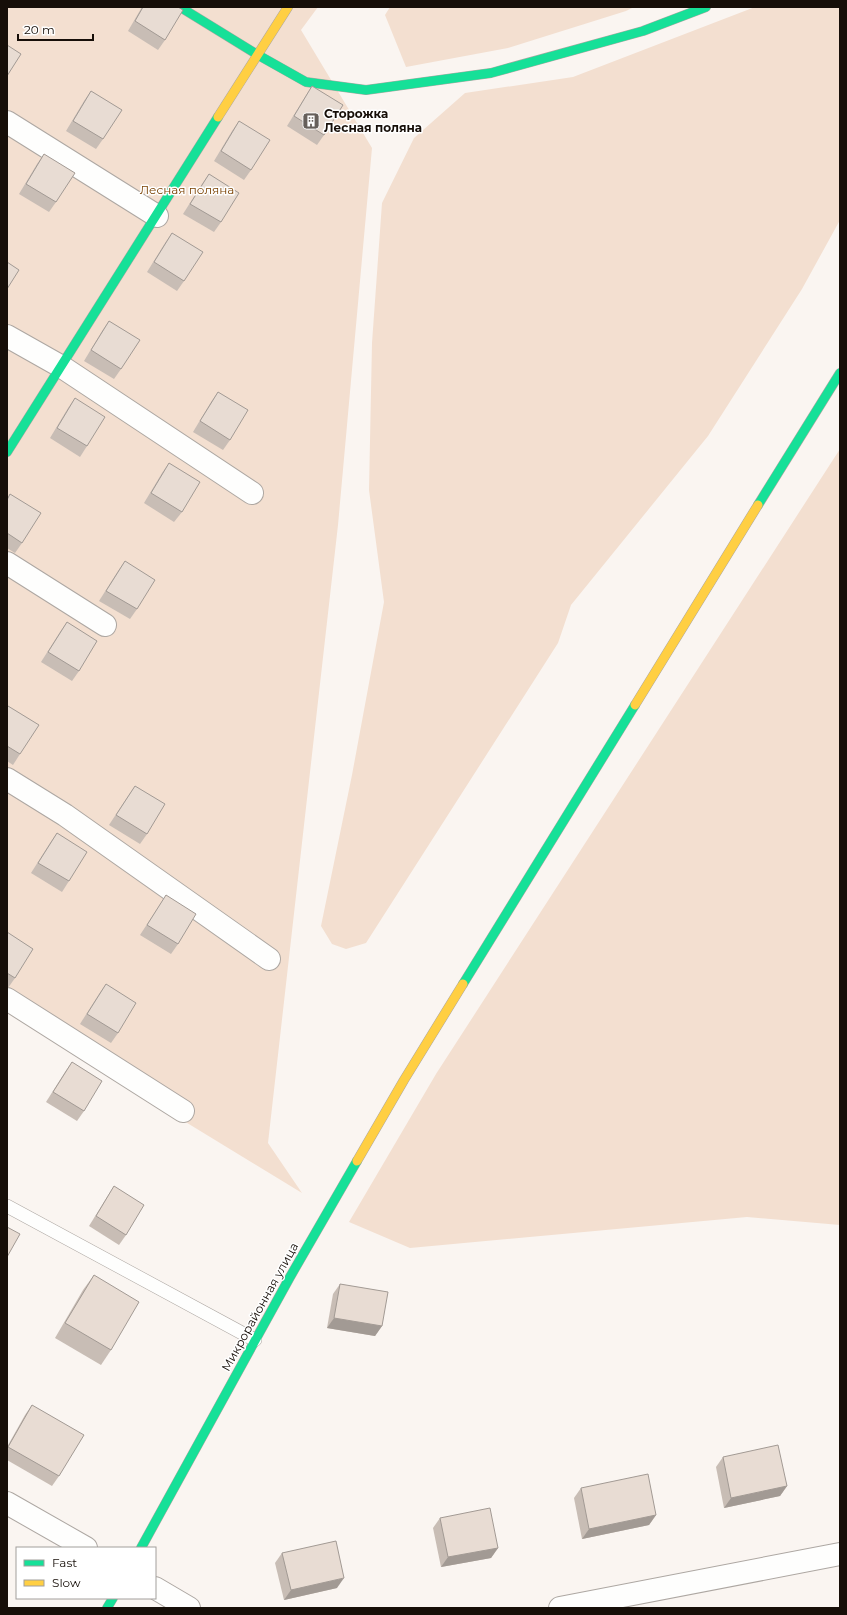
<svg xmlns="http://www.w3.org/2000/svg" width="847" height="1615" viewBox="0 0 847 1615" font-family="Montserrat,sans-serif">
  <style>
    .green { fill: #f3dfd0 }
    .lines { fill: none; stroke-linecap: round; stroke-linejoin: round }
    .lane-casing { stroke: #ada7a2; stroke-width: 14 }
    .street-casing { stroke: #ada7a2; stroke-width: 24 }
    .fast-casing { stroke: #ada7a2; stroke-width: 10 }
    .slow-casing { stroke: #ada7a2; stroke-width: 10 }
    .lane { stroke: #fefefd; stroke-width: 13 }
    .street { stroke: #fefefd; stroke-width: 22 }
    .fast { stroke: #16e098; stroke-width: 9 }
    .slow { stroke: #ffcf43; stroke-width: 9 }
    .wall { fill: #c8bdb5 }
    .shaded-wall { fill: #a29a94 }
    .building { fill: #e8dcd3; stroke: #a29a94 }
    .labels { text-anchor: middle; stroke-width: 3; stroke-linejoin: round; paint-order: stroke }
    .poi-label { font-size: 12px; font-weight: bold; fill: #160e08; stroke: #fff; text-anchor: start }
    .park-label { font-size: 12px; fill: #7a4101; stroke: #fff }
    .street-label { font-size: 12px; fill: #160e08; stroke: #fff }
  </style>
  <rect width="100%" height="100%" fill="#faf5f1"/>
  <!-- green -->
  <g class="green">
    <polygon points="7,7 318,7 301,30 372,148 338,525 268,1143 302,1193 7,1013"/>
    <polygon points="390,7 634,7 626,11 508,48 406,67 385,15"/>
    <polygon points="755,7 840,7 840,220 802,289 708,436 571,605 558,643 366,943 346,949 332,944 321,926 352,775 384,602 369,490 372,343 382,203 414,138 465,93 573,77"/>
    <polygon points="840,449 840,1225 747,1217 410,1248 349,1222 436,1074"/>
  </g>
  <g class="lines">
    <!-- lane casing -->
    <g class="lane-casing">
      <polyline id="lane" points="7,1206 255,1340"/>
    </g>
    <!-- street casing -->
    <g class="street-casing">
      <g id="street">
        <polyline points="7,122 157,216"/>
        <polyline points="7,336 62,367 252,493"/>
        <polyline points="7,563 105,625"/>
        <polyline points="7,779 65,815 269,959"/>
        <polyline points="7,999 183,1111"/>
        <polyline points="7,1503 86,1548"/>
        <polyline points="155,1588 189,1608"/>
        <polyline points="560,1608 840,1554"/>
      </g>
    </g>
    <!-- fast casing -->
    <g class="fast-casing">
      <g id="fast">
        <polyline points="180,7 258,55 306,82 366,90 491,73 643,31 706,7"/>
        <polyline points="7,452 218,117"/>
        <polyline points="758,505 840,373"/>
        <polyline points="463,984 635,705"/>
        <polyline points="141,1548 290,1277 357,1161"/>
        <polyline points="107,1608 113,1598"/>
      </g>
    </g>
    <!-- slow casing -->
    <g class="slow-casing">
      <g id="slow">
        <polyline points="218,117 288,7"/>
        <polyline points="635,705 758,505"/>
        <polyline points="357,1161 404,1080 463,984"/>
      </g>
    </g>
    <!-- lane -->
    <use href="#lane" class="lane"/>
    <!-- street -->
    <use href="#street" class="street"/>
    <!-- fast -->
    <use href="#fast" class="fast"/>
    <!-- slow -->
    <use href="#slow" class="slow"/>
  </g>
  <!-- wall -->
  <g class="wall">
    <polygon points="142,7 178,7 165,40 158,50 128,31"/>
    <polygon points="312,86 324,135 317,145 287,126 305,97"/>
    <polygon points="91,91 103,139 96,149 66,131 84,101"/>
    <polygon points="239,121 251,170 244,180 214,161 232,131"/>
    <polygon points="44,154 56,202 49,212 19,194 37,164"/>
    <polygon points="209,174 221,222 214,232 183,214 202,184"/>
    <polygon points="172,233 184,281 177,291 147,272 165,243"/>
    <polygon points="109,321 121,369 114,379 84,361 102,331"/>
    <polygon points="218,392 230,440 223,450 193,432 211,402"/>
    <polygon points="75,398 87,446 80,457 50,438 68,408"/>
    <polygon points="169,463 182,512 174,522 144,503 162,473"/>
    <polygon points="10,494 22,543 15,553 7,548 7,499"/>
    <polygon points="125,561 137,609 130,619 99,601 118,571"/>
    <polygon points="67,622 79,671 72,681 41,662 60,632"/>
    <polygon points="7,708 20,754 13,765 7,761"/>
    <polygon points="135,786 147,834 140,844 109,825 128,796"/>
    <polygon points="57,833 69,881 62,892 31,873 50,843"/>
    <polygon points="166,895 178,944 171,954 140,935 159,906"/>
    <polygon points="7,932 15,978 8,988 7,988"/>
    <polygon points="106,984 118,1033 111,1043 80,1024 99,994"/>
    <polygon points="72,1062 84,1111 77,1121 46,1102 65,1072"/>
    <polygon points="114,1186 126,1235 119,1245 89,1226 107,1197"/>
    <polygon points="94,1275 111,1350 101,1365 55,1338 83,1290"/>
    <polygon points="340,1284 382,1326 375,1336 327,1328 333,1294"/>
    <polygon points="32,1405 59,1476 52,1486 7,1460 7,1447 25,1415"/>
    <polygon points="723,1457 787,1486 780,1496 724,1508 716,1467"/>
    <polygon points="581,1488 656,1515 649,1525 582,1539 574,1498"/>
    <polygon points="440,1518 498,1548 491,1558 441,1567 433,1528"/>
    <polygon points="282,1553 337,1588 284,1600 275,1563"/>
  </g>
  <!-- shaded-wall -->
  <g class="shaded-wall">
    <polygon points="334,1318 382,1326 375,1336 327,1328"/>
    <polygon points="787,1486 780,1496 724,1508 731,1498"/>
    <polygon points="656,1515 649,1525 582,1539 589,1529"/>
    <polygon points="498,1548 491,1558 441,1567 448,1557"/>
    <polygon points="344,1578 337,1588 284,1600 291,1590"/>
  </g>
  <!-- building -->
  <g class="building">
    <polygon points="143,7 178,7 183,10 165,40 135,21"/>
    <polygon points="7,45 21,54 7,76"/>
    <polygon points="312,86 343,105 324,135 294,116"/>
    <polygon points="91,91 122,110 103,139 73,121"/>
    <polygon points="239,121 270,140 251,170 221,151"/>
    <polygon points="44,154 75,173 56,202 26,184"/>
    <polygon points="209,174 239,193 221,222 190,204"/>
    <polygon points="172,233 203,252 184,281 154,262"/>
    <polygon points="7,262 19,270 7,289"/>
    <polygon points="109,321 140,340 121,369 91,350"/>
    <polygon points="218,392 248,410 230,440 200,421"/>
    <polygon points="75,398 105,417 87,446 57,428"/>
    <polygon points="169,463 200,482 182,512 151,493"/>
    <polygon points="10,494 41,513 22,543 7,533 7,500"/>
    <polygon points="125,561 155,580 137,609 106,591"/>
    <polygon points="67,622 97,641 79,671 48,652"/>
    <polygon points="8,706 39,725 20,754 7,746 7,708"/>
    <polygon points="135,786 165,804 147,834 116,815"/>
    <polygon points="57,833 87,852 69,881 38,863"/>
    <polygon points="166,895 196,914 178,944 147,925"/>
    <polygon points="7,932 33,949 15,978 7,973"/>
    <polygon points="106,984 136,1003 118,1033 87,1014"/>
    <polygon points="72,1062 102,1081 84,1111 53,1092"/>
    <polygon points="114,1186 144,1205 126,1235 96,1216"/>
    <polygon points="7,1227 20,1234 7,1257"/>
    <polygon points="94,1275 139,1302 111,1350 65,1323"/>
    <polygon points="340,1284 388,1292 382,1326 334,1318"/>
    <polygon points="32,1405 84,1435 59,1476 8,1447"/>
    <polygon points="778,1445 787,1486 731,1498 723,1457"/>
    <polygon points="648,1474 656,1515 589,1529 581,1488"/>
    <polygon points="490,1508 498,1548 448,1557 440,1518"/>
    <polygon points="336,1541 344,1578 291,1590 282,1553"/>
  </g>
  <!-- icons -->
  <defs>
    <g id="building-square" transform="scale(0.9)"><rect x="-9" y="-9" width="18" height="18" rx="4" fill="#665f5a" stroke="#fff"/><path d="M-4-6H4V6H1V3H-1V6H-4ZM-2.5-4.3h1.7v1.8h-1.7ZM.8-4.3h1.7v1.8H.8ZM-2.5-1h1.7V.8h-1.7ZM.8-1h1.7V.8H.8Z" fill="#fff"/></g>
  </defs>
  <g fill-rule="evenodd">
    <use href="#building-square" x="311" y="121"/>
  </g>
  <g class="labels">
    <!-- poi labels -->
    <g class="poi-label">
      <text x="324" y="118">Сторожка<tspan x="324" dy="14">Лесная поляна</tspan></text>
    </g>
    <!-- park labels -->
    <g class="park-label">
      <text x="187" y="194">Лесная поляна</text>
    </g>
    <!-- street labels -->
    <g class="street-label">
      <text transform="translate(260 1307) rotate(-61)" y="4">Микрорайонная улица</text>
    </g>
  </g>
  <!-- border -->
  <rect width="847" height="1615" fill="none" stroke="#160e08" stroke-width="16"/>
  <!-- legend -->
  <rect x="16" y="1547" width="140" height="52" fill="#ffffff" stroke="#a29f9c"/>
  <rect x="24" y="1560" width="20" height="6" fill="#16e098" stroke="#a29f9c"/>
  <text x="52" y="1567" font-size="12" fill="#160e08">Fast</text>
  <rect x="24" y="1580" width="20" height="6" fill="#ffcf43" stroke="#a29f9c"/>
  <text x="52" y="1587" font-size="12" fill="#160e08">Slow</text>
  <!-- scale -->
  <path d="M18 34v6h75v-6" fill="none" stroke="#160e08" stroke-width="2"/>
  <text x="24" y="34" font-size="12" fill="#160e08" stroke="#ffffff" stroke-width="3" paint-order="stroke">20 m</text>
</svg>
